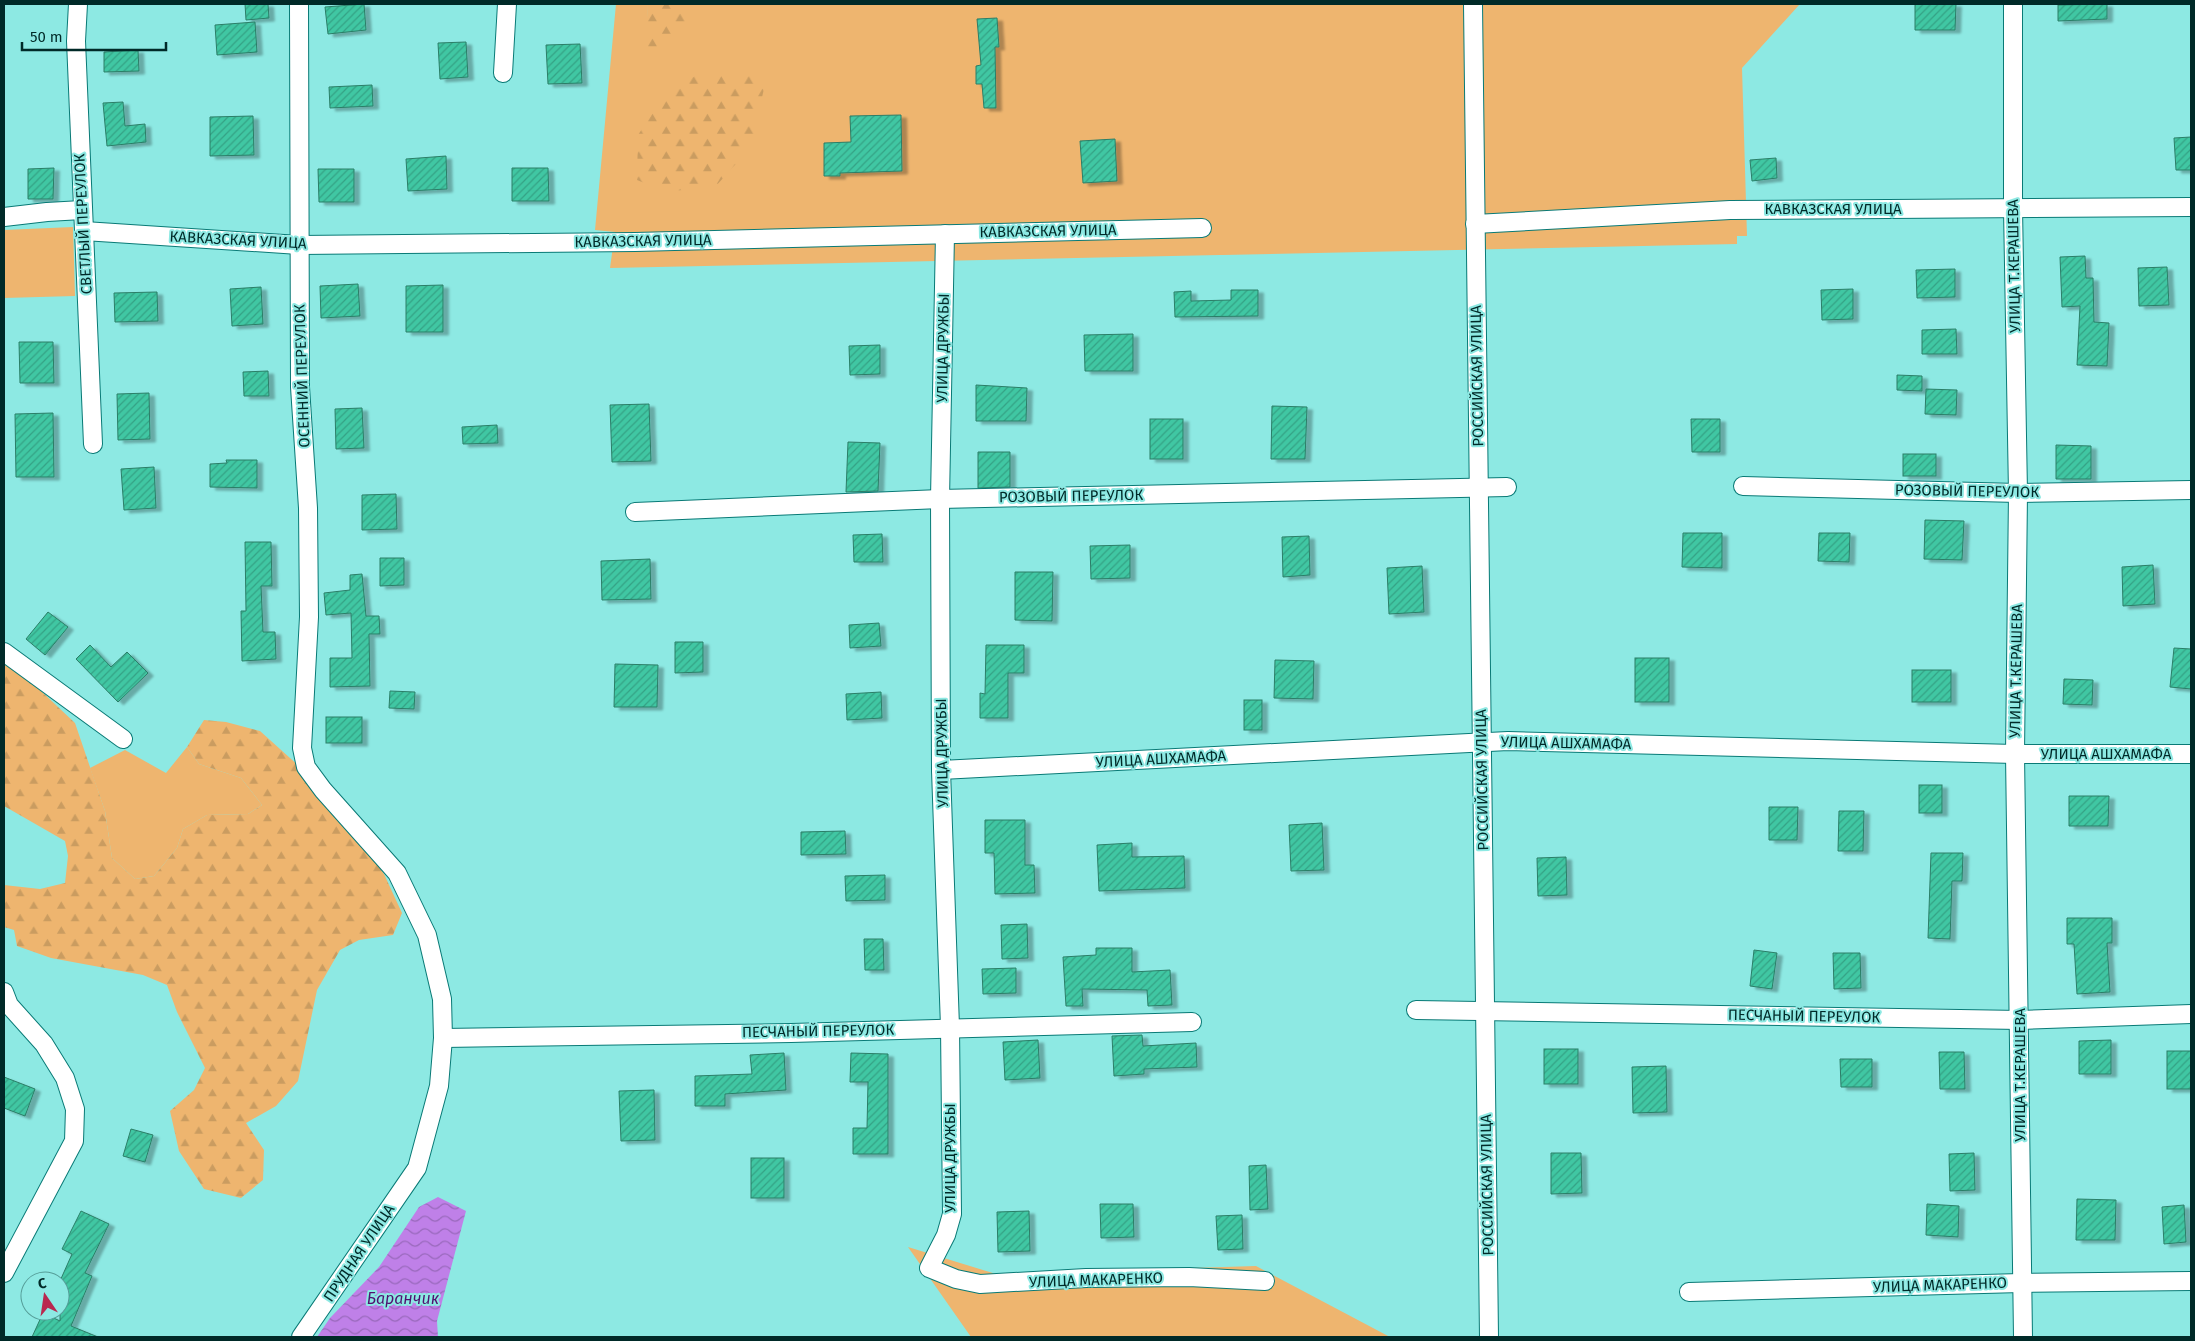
<svg xmlns="http://www.w3.org/2000/svg" width="2195" height="1341" viewBox="0 0 2195 1341" font-family="'Fira Sans',sans-serif">
  <style>
    .green { fill: #eeb56f }
    .forest { fill: url(#forest-firs) }
    .water { fill: url(#water-waves) }
    .building { fill: url(#building-hatch); stroke: #2b7e67; filter: url(#shadow) }
    .lines { fill: none; stroke-linecap: round; stroke-linejoin: round }
    .minor-casing { stroke: #097a76; stroke-width: 20 }
    .minor { stroke: #fff; stroke-width: 18 }
    .labels { text-anchor: middle; stroke-width: 4; stroke-linejoin: round; paint-order: stroke }
    .street-label { font-size: 15px; fill: #002a28; stroke: #8de9e3 }
    .water-label { font-size: 16px; font-style: italic; fill: #50116f; stroke: #8de9e3 }
  </style>
  <defs>
    <pattern id="forest-firs" width="22" height="20" patternUnits="userSpaceOnUse" patternTransform="scale(1.25)"><rect width="22" height="20" fill="#eeb56f"/><path d="M5 1l3.5 6h-7zM16 11l3.5 6h-7z" fill="#ca9c60"/></pattern>
    <pattern id="water-waves" width="16" height="10" patternUnits="userSpaceOnUse" patternTransform="scale(1.25)"><rect width="16" height="10" fill="#bf80e8"/><path d="M0 5q4-4 8 0t8 0" fill="none" stroke="#9969bc"/></pattern>
    <pattern id="building-hatch" width="6" height="6" patternUnits="userSpaceOnUse" patternTransform="scale(1.25)"><rect width="6" height="6" fill="#41c7a3"/><path d="M-1 1l2-2M0 6l6-6M5 7l2-2" fill="none" stroke="#34a285"/></pattern>
    <filter id="shadow"><feDropShadow dx="5.5" dy="3" stdDeviation="1" flood-color="#0004"/></filter>
  </defs>
  <rect width="100%" height="100%" fill="#8de9e3"/>
  <!-- green -->
  <g class="green">
    <polygon points="616,4 647,4 648,18 650,4 1800,4 1742,68 1747,236 1737,236 1737,244 610,268 615,232 595,230"/>
    <polygon points="73,227 75,296 4,298 4,230"/>
    <polygon points="187,747 199,764 241,778 262,805 248,814 207,815 183,829 177,848 154,876 135,879 112,858 105,811 90,768 125,750 166,773"/>
    <polygon points="908,1247 996,1274 1256,1266 1390,1337 971,1337"/>
  </g>
  <!-- forest -->
  <g class="forest">
    <polygon points="647,4 688,4 690,27 668,47 648,58"/>
    <polygon points="701,72 767,75 751,147 716,186 666,192 637,180 638,135 664,96"/>
    <polygon points="4,660 40,690 75,723 105,811 112,858 135,879 154,876 177,848 183,829 207,815 248,814 262,805 241,778 199,764 187,747 204,720 226,722 260,731 300,767 350,826 384,874 402,913 393,935 359,940 340,950 317,990 298,1081 276,1106 246,1123 264,1150 263,1180 241,1198 204,1189 179,1151 170,1111 194,1090 205,1068 177,1012 167,985 143,975 51,958 17,946 14,930 4,927 4,885 40,889 65,883 68,856 65,841 4,806"/>
  </g>
  <!-- water -->
  <polygon class="water" points="438,1197 466,1211 437,1321 438,1337 317,1337 330,1318 379,1267 419,1207"/>
  <!-- building -->
  <g class="building">
    <polygon points="245,4 268,4 269,18 246,20"/>
    <polygon points="364,4 366,30 328,34 325,7"/>
    <polygon points="1915,4 1956,4 1955,30 1915,30"/>
    <polygon points="2107,4 2107,19 2058,21 2058,5"/>
    <polygon points="997,18 999,47 995,47 996,108 984,108 982,84 976,84 976,66 981,65 977,19"/>
    <polygon points="255,22 257,52 217,55 215,25"/>
    <polygon points="466,42 468,77 440,79 438,43"/>
    <polygon points="580,44 582,83 548,84 546,45"/>
    <polygon points="138,50 139,71 104,72 104,52"/>
    <polygon points="372,85 373,106 330,108 329,87"/>
    <polygon points="123,102 125,126 145,124 146,142 107,146 103,103"/>
    <polygon points="901,115 902,171 840,173 840,176 824,176 824,143 851,142 850,116"/>
    <polygon points="253,116 254,155 210,156 210,117"/>
    <polygon points="2191,137 2191,170 2176,170 2174,138"/>
    <polygon points="1115,139 1117,181 1083,183 1080,141"/>
    <polygon points="446,156 447,189 408,191 406,159"/>
    <polygon points="1776,158 1777,178 1752,181 1750,160"/>
    <polygon points="54,168 53,199 28,199 28,169"/>
    <polygon points="512,168 548,168 549,201 512,201"/>
    <polygon points="318,169 354,169 354,202 319,202"/>
    <polygon points="2085,256 2086,278 2093,278 2094,322 2109,323 2107,366 2077,365 2080,306 2062,307 2060,257"/>
    <polygon points="2167,267 2169,305 2139,306 2138,268"/>
    <polygon points="1955,269 1955,297 1917,298 1916,270"/>
    <polygon points="358,284 360,316 321,318 320,286"/>
    <polygon points="443,285 443,332 406,332 406,286"/>
    <polygon points="261,287 263,324 232,326 230,289"/>
    <polygon points="1853,289 1853,319 1822,320 1821,290"/>
    <polygon points="1231,290 1258,290 1258,316 1175,317 1174,292 1191,291 1191,301 1231,300"/>
    <polygon points="157,292 158,321 115,322 114,293"/>
    <polygon points="1956,329 1957,354 1922,354 1922,330"/>
    <polygon points="1133,334 1133,371 1085,371 1084,335"/>
    <polygon points="19,342 53,342 54,383 20,383"/>
    <polygon points="880,345 880,374 850,375 849,346"/>
    <polygon points="268,371 269,396 244,396 243,372"/>
    <polygon points="1897,375 1922,376 1922,391 1897,390"/>
    <polygon points="976,385 1027,388 1026,421 976,421"/>
    <polygon points="1926,389 1957,390 1956,415 1925,414"/>
    <polygon points="149,393 150,439 118,440 117,394"/>
    <polygon points="649,404 651,461 612,462 610,405"/>
    <polygon points="1272,406 1307,407 1305,459 1271,459"/>
    <polygon points="362,408 364,448 336,449 335,409"/>
    <polygon points="53,413 54,477 16,477 15,414"/>
    <rect x="1150" y="419" width="33" height="40"/>
    <polygon points="1691,419 1720,419 1720,452 1692,452"/>
    <polygon points="497,425 498,443 463,444 462,427"/>
    <polygon points="848,442 880,443 878,491 846,492"/>
    <polygon points="2056,445 2091,446 2091,479 2056,479"/>
    <polygon points="978,452 1010,452 1010,487 978,488"/>
    <rect x="1903" y="454" width="33" height="22"/>
    <polygon points="226,460 257,460 257,488 210,487 210,464 227,463"/>
    <polygon points="154,467 156,508 124,510 121,469"/>
    <polygon points="396,494 397,529 362,530 362,495"/>
    <polygon points="1925,520 1964,521 1962,560 1924,559"/>
    <polygon points="1683,533 1722,533 1722,568 1682,567"/>
    <polygon points="1819,533 1850,533 1849,562 1818,561"/>
    <polygon points="882,534 883,562 854,562 853,535"/>
    <polygon points="1309,536 1310,575 1283,577 1282,537"/>
    <polygon points="245,542 271,542 272,586 261,586 263,632 275,632 276,659 242,661 241,611 246,611"/>
    <polygon points="1130,545 1130,578 1091,579 1090,546"/>
    <polygon points="380,558 404,558 404,585 380,586"/>
    <polygon points="650,559 651,599 602,600 601,561"/>
    <polygon points="2153,565 2155,604 2123,606 2122,567"/>
    <polygon points="1422,566 1424,612 1389,614 1387,568"/>
    <polygon points="1015,572 1053,572 1052,621 1015,620"/>
    <polygon points="362,574 366,616 379,616 380,634 369,634 370,686 330,687 330,658 352,658 351,613 326,615 324,593 350,590 350,575"/>
    <polygon points="48,612 68,627 45,655 26,639"/>
    <polygon points="879,623 881,646 850,648 849,625"/>
    <polygon points="675,642 703,642 703,672 675,673"/>
    <polygon points="90,645 111,667 127,652 148,673 118,702 76,659"/>
    <polygon points="986,645 1024,645 1024,673 1008,673 1008,718 980,718 980,693 985,694"/>
    <polygon points="2174,648 2191,649 2191,689 2170,687"/>
    <rect x="1635" y="658" width="34" height="44"/>
    <polygon points="1275,660 1314,661 1313,699 1274,698"/>
    <polygon points="615,664 658,665 657,707 614,707"/>
    <rect x="1912" y="670" width="39" height="32"/>
    <polygon points="2064,679 2093,680 2092,705 2063,704"/>
    <polygon points="390,691 415,692 414,709 389,708"/>
    <polygon points="881,692 882,718 847,720 846,694"/>
    <rect x="1244" y="700" width="18" height="30"/>
    <rect x="326" y="717" width="36" height="26"/>
    <rect x="1919" y="785" width="23" height="28"/>
    <polygon points="2069,796 2109,796 2108,826 2069,826"/>
    <polygon points="1769,807 1798,807 1797,840 1769,840"/>
    <polygon points="1839,811 1864,811 1863,851 1838,851"/>
    <polygon points="985,820 1025,820 1025,865 1034,865 1035,893 995,894 994,853 985,853"/>
    <polygon points="1322,823 1324,870 1291,871 1289,825"/>
    <polygon points="845,831 846,854 801,855 801,832"/>
    <polygon points="1132,843 1132,857 1184,856 1185,888 1099,891 1097,845"/>
    <polygon points="1931,853 1963,853 1962,881 1952,881 1950,939 1928,938"/>
    <polygon points="1566,857 1567,895 1538,896 1537,858"/>
    <polygon points="885,875 885,900 846,901 845,876"/>
    <polygon points="2067,918 2112,918 2112,943 2107,943 2110,992 2077,994 2074,944 2067,944"/>
    <polygon points="1027,924 1028,958 1002,959 1001,925"/>
    <polygon points="864,939 883,939 884,970 865,970"/>
    <polygon points="1096,948 1132,948 1132,972 1170,970 1172,1005 1148,1006 1147,990 1082,989 1083,1006 1066,1006 1063,957 1096,955"/>
    <polygon points="1754,950 1777,953 1772,989 1750,986"/>
    <polygon points="1833,953 1860,953 1861,988 1834,989"/>
    <polygon points="1016,968 1016,993 983,994 982,969"/>
    <polygon points="1142,1035 1143,1046 1196,1043 1197,1067 1144,1069 1144,1074 1114,1076 1112,1036"/>
    <polygon points="1038,1040 1040,1078 1005,1080 1003,1042"/>
    <polygon points="2111,1040 2111,1074 2079,1074 2079,1041"/>
    <rect x="1544" y="1049" width="34" height="35"/>
    <rect x="2167" y="1051" width="24" height="38"/>
    <polygon points="1939,1052 1964,1052 1965,1089 1940,1089"/>
    <polygon points="784,1053 786,1090 725,1094 725,1106 695,1106 695,1076 752,1074 750,1055"/>
    <polygon points="851,1053 888,1054 888,1154 853,1154 853,1128 867,1128 868,1082 850,1082"/>
    <polygon points="1840,1059 1872,1059 1872,1087 1841,1087"/>
    <polygon points="1666,1066 1667,1112 1633,1113 1632,1067"/>
    <polygon points="4,1077 35,1089 25,1116 4,1108"/>
    <polygon points="654,1090 655,1140 621,1141 619,1091"/>
    <polygon points="131,1129 153,1135 145,1162 123,1156"/>
    <polygon points="1551,1153 1581,1153 1582,1193 1551,1194"/>
    <polygon points="1974,1153 1975,1190 1950,1191 1949,1154"/>
    <rect x="751" y="1158" width="33" height="40"/>
    <polygon points="1266,1165 1268,1209 1250,1210 1249,1166"/>
    <polygon points="2077,1199 2116,1200 2115,1240 2076,1240"/>
    <polygon points="1100,1204 1133,1204 1134,1237 1101,1238"/>
    <polygon points="1927,1204 1959,1206 1958,1237 1926,1235"/>
    <polygon points="2184,1205 2186,1242 2164,1244 2162,1207"/>
    <polygon points="81,1211 109,1224 85,1273 92,1276 71,1326 98,1337 32,1337 43,1313 60,1321 60,1281 72,1254 62,1249"/>
    <polygon points="1029,1211 1030,1251 998,1252 997,1212"/>
    <polygon points="1242,1215 1243,1249 1218,1250 1216,1216"/>
  </g>
  <g class="lines">
    <!-- minor casing -->
    <g class="minor-casing">
      <g id="minor">
        <polyline points="78,4 76,41 93,444"/>
        <polyline points="299,4 300,387 308,508 309,617 302,748 306,767 323,790 397,873 427,935 442,999 443,1038 439,1086 417,1168 301,1337"/>
        <polyline points="1473,4 1489,1337"/>
        <polyline points="2013,4 2013,208 2018,493 2015,754 2023,1337"/>
        <polyline points="503,73 507,4"/>
        <polyline points="4,217 47,212 82,210"/>
        <polyline points="1475,224 1730,210 2191,207"/>
        <polyline points="84,231 299,245 635,242 1202,228"/>
        <polyline points="945,234 940,499 941,770 950,1027 952,1214 946,1235 929,1268 956,1279 980,1284 1086,1278 1189,1277 1265,1281"/>
        <polyline points="1743,486 2018,493 2191,490"/>
        <polyline points="635,512 940,499 1507,487"/>
        <polyline points="4,652 123,739"/>
        <polyline points="941,770 1508,741 2015,754 2191,754"/>
        <polyline points="4,992 9,1005 44,1044 65,1078 75,1109 74,1141 4,1273"/>
        <polyline points="1416,1010 2020,1020 2191,1014"/>
        <polyline points="443,1038 791,1033 1192,1022"/>
        <polyline points="1689,1292 2021,1283 2191,1281"/>
      </g>
    </g>
    <!-- minor -->
    <use href="#minor" class="minor"/>
  </g>
  <g class="labels">
    <!-- street labels -->
    <g class="street-label">
      <text x="1833" y="214">КАВКАЗCКАЯ УЛИЦА</text>
      <text transform="translate(83 224) rotate(-93)" y="5">СВЕТЛЫЙ ПЕРЕУЛОК</text>
      <text transform="translate(1048 231) rotate(-1)" y="5">КАВКАЗCКАЯ УЛИЦА</text>
      <text transform="translate(238 240) rotate(3)" y="5">КАВКАЗCКАЯ УЛИЦА</text>
      <text transform="translate(643 241) rotate(-1)" y="5">КАВКАЗCКАЯ УЛИЦА</text>
      <text transform="translate(2014 266) rotate(-91)" y="5">УЛИЦА Т.КЕРАШЕВА</text>
      <text transform="translate(943 348) rotate(-89)" y="5">УЛИЦА ДРУЖБЫ</text>
      <text transform="translate(302 376) rotate(-92)" y="5">ОСЕННИЙ ПЕРЕУЛОК</text>
      <text transform="translate(1477 376) rotate(-91)" y="5">РОССИЙСКАЯ УЛИЦА</text>
      <text transform="translate(1967 491) rotate(1)" y="5">РОЗОВЫЙ ПЕРЕУЛОК</text>
      <text transform="translate(1071 496) rotate(-1)" y="5">РОЗОВЫЙ ПЕРЕУЛОК</text>
      <text transform="translate(2016 671) rotate(-89)" y="5">УЛИЦА Т.КЕРАШЕВА</text>
      <text transform="translate(1566 743) rotate(1)" y="5">УЛИЦА АШХАМАФА</text>
      <text transform="translate(942 753) rotate(-91)" y="5">УЛИЦА ДРУЖБЫ</text>
      <text x="2106" y="759">УЛИЦА АШХАМАФА</text>
      <text transform="translate(1161 759) rotate(-3)" y="5">УЛИЦА АШХАМАФА</text>
      <text transform="translate(1482 780) rotate(-91)" y="5">РОССИЙСКАЯ УЛИЦА</text>
      <text transform="translate(1804 1016) rotate(1)" y="5">ПЕСЧАНЫЙ ПЕРЕУЛОК</text>
      <text transform="translate(818 1031) rotate(-1)" y="5">ПЕСЧАНЫЙ ПЕРЕУЛОК</text>
      <text transform="translate(2020 1075) rotate(-90)" y="5">УЛИЦА Т.КЕРАШЕВА</text>
      <text transform="translate(950 1158) rotate(-90)" y="5">УЛИЦА ДРУЖБЫ</text>
      <text transform="translate(1487 1185) rotate(-91)" y="5">РОССИЙСКАЯ УЛИЦА</text>
      <text transform="translate(359 1253) rotate(-56)" y="5">ПРУДНАЯ УЛИЦА</text>
      <text transform="translate(1096 1280) rotate(-2)" y="5">УЛИЦА МАКАРЕНКО</text>
      <text transform="translate(1940 1285) rotate(-2)" y="5">УЛИЦА МАКАРЕНКО</text>
    </g>
    <!-- water labels -->
    <g class="water-label">
      <text x="403" y="1304">Баранчик</text>
    </g>
  </g>
  <!-- border -->
  <rect width="2195" height="1341" fill="none" stroke="#002a28" stroke-width="10"/>
  <!-- north arrow -->
  <g transform="translate(45 1296) rotate(347)"><circle r="24" fill="#8de9e3" stroke="#559d98"/>
  <path d="M0-4L9 19L0 12L-9 19Z" fill="#b9284f"/>
  <text y="-8" font-size="14" font-weight="bold" text-anchor="middle" fill="#002a28">С</text>
  </g>
  <!-- scale -->
  <path d="M22 42v8h144v-8" fill="none" stroke="#002a28" stroke-width="2.5"/>
  <text x="30" y="42" font-size="15" fill="#002a28" stroke="#8de9e3" stroke-width="4" paint-order="stroke">50 m</text>
</svg>
